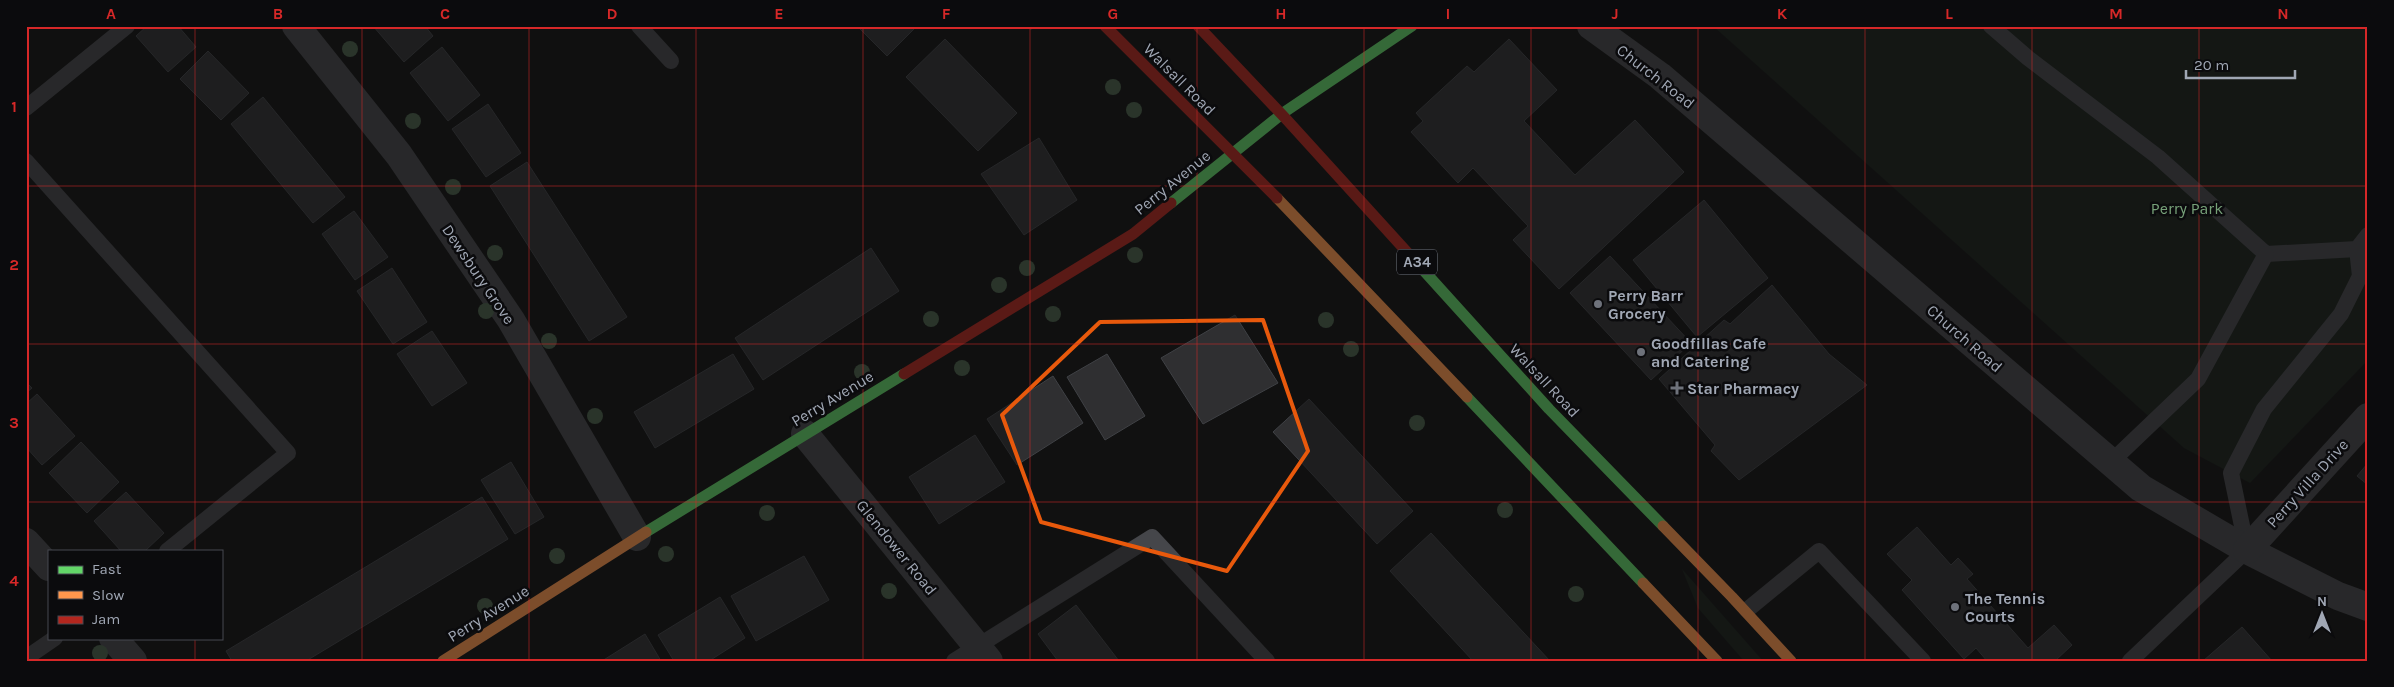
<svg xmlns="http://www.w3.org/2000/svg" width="2394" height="687" viewBox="0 0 2394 687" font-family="Karla,sans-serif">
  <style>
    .green { fill: #19201a }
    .building { fill: #2f2f31; stroke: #3f4145 }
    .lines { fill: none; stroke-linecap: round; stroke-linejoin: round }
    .path { stroke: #46484c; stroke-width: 3; stroke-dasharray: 2.5 4; stroke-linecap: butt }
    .lane { stroke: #45464a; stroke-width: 16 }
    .street { stroke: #45464a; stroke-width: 28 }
    .fast { stroke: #63d668; stroke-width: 11 }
    .slow { stroke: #ff974d; stroke-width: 11 }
    .jam { stroke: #b3261e; stroke-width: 11 }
    .tree { fill: #49604a }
    .marked { fill: none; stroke: #e8590c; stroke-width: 4; stroke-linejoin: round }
    .grid { fill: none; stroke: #d62828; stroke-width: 1; stroke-opacity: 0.55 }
    .poi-dot { fill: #6e727b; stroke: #0b0b0d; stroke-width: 2 }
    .labels { text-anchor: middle; stroke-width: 5; stroke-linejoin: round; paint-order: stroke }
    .shield { fill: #0b0b0d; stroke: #737882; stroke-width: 1 }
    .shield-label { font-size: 15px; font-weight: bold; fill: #a0a7b4 }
    .street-label { font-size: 16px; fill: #a0a7b4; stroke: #0b0b0d }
    .park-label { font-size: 16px; fill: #76a078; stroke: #0b0b0d }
    .poi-label { font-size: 16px; font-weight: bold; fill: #a0a7b4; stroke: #0b0b0d; text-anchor: start }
    .neatline { fill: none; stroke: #d62828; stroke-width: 2 }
    .grid-label { font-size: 16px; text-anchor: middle; font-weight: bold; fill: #d62828 }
  </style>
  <rect width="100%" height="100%" fill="#111"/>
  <!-- green -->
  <g class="green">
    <polygon points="1713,26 2368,26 2368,360 2250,483 2184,448"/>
    <polygon points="1682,569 1763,661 1744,661 1698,608"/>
  </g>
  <!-- building -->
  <g class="building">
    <polygon points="147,26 178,26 196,47 168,72 136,36"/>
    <polygon points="373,26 425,26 433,36 404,62"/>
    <polygon points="857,26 917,26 887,56"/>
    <polygon points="945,39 1017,113 978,151 906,77"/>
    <polygon points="1509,39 1557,90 1524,121 1575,175 1635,120 1684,172 1559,289 1513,240 1528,226 1473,168 1458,183 1411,132 1423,121 1416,113 1467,66 1474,72"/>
    <polygon points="442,47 480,95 448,121 410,73"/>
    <polygon points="208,51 249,93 221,120 180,79"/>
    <polygon points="263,97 345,197 313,223 231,124"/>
    <polygon points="488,104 521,153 486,177 452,129"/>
    <polygon points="1039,138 1077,200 1024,235 981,174"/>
    <polygon points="527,162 627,317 589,341 490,186"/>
    <polygon points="1704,200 1768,278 1697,337 1633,260"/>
    <polygon points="354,211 388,257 355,280 322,234"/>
    <polygon points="871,248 899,291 763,380 735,338"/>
    <polygon points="1610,256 1691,343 1651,380 1570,293"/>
    <polygon points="392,268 427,322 393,344 357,291"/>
    <polygon points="1772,285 1829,354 1867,385 1739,480 1711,451 1715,445 1659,379 1724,320 1730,324"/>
    <polygon points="1235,315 1278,383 1203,424 1161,358"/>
    <polygon points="432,331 467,383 432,406 397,354"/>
    <polygon points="733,354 754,389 655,448 634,412"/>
    <polygon points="1107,354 1145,416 1105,440 1067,377"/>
    <polygon points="1053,376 1083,423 1017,465 987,419"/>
    <polygon points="26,382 32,388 26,393"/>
    <polygon points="37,394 75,436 42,465 26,447 26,404"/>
    <polygon points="1309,399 1413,511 1377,544 1273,432"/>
    <polygon points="975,435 1005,482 939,524 909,477"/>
    <polygon points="81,442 119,482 87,513 49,473"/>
    <polygon points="511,462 544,517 515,534 481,480"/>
    <polygon points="2368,463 2368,485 2357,476"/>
    <polygon points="126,492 164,533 145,551 121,551 94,521"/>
    <polygon points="482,497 508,539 306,661 232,661 226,651"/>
    <polygon points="1917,527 1951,565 1958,558 1973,574 1967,579 2028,648 2054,625 2072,645 2055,661 1987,661 1976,648 1964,659 1902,590 1912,580 1887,554"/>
    <polygon points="1431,533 1550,661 1473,661 1390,571"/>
    <polygon points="804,556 829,600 756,641 731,596"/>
    <polygon points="720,597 745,638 709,661 674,661 658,635"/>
    <polygon points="1076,605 1119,661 1058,661 1038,634"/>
    <polygon points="2242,627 2272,661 2203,661"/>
    <polygon points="645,634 661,661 602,661"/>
  </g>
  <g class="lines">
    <!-- path -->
    <polyline class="path" points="1030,26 1031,28 1034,26"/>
    <!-- lane -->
    <g class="lane">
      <polyline points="639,26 671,61"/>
      <polyline points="1991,26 2028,58 2158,157 2266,254 2357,249 2368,235"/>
      <polyline points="26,108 127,26"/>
      <polyline points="26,161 288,453 167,551"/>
      <polyline points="2111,462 2198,379 2266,254"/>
      <polyline points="1747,610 1819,551 1923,661"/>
      <polyline points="26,658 55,638"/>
      <polyline points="954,661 1152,537 1267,661"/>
      <polyline points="2130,661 2247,550 2231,473 2264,409 2341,314 2360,276 2357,249"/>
    </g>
    <!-- street -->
    <g class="street">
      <polyline points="296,26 399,155 511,320 637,537"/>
      <polyline points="1591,26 1660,76 2141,488 2247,550 2338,596 2368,607"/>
      <polyline points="805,434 989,661"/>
      <polyline points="26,542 49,567"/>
      <polyline points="2247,550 2368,417"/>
      <polyline points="113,638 133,661"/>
    </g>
    <!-- fast -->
    <g class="fast">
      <polyline points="1171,203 1283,113 1412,26"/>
      <polyline points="1416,262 1549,409 1663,526"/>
      <polyline points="1467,397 1643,583"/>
      <polyline points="646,532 904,374"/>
    </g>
    <!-- slow -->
    <g class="slow">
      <polyline points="1277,198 1467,397"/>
      <polyline points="1663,526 1732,597 1791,661"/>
      <polyline points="1643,583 1717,661"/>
      <polyline points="443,661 646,532"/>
    </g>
    <!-- jam -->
    <g class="jam">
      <polyline points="1105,26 1277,198"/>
      <polyline points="1198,26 1287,120 1416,262"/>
      <polyline points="904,374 1133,234 1171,203"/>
    </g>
  </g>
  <!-- trees -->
  <g class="tree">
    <circle cx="350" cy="49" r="8"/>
    <circle cx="1113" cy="87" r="8"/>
    <circle cx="1134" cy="110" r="8"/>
    <circle cx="413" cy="121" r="8"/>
    <circle cx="453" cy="187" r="8"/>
    <circle cx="495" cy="253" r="8"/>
    <circle cx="1135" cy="255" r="8"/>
    <circle cx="1027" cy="268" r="8"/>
    <circle cx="999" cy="285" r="8"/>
    <circle cx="486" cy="311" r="8"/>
    <circle cx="1053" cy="314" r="8"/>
    <circle cx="931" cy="319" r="8"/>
    <circle cx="1326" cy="320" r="8"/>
    <circle cx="549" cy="341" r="8"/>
    <circle cx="1351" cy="349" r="8"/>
    <circle cx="962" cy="368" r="8"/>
    <circle cx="862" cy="372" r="8"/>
    <circle cx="595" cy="416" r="8"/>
    <circle cx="1417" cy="423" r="8"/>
    <circle cx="1505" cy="510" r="8"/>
    <circle cx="767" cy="513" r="8"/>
    <circle cx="666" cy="554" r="8"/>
    <circle cx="557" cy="556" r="8"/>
    <circle cx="889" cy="591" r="8"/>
    <circle cx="1576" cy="594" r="8"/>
    <circle cx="485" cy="606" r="8"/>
    <circle cx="100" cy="653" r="8"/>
  </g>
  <!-- marked area -->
  <path d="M0 0H2394V687H0ZM1263,320L1308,451L1227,571L1041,522L1002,415L1100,322Z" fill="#111" fill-opacity=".55" fill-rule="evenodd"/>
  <path class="marked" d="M1263,320L1308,451L1227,571L1041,522L1002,415L1100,322Z"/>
  <!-- grid -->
  <path class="grid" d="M195,26V551M362,26V661M529,26V661M696,26V661M863,26V661M1030,26V661M1197,26V661M1364,26V661M1531,26V661M1698,26V661M1865,26V661M2032,26V661M2199,26V661M26,186H2368M26,344H2368M26,502H2368M195,638V661"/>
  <!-- markers -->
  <g class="poi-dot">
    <circle cx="1598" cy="304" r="5"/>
    <circle cx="1641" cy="352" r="5"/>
    <path d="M1674.5 380.5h5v5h5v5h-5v5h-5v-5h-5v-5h5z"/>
    <circle cx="1955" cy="607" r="5"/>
  </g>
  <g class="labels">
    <!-- shield labels -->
    <rect class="shield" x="1397" y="249.5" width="40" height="25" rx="4"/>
    <g class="shield-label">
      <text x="1417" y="267">A34</text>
    </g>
    <!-- street labels -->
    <g class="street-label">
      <text transform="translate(1656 76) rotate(38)" y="6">Church Road</text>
      <text transform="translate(1180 79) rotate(45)" y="6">Walsall Road</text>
      <text transform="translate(1172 182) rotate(-39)" y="6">Perry Avenue</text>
      <text transform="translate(479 274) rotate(56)" y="6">Dewsbury Grove</text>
      <text transform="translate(1965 338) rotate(41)" y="6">Church Road</text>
      <text transform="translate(1545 380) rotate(47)" y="6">Walsall Road</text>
      <text transform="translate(832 398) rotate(-31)" y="6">Perry Avenue</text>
      <text transform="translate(2307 483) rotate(-48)" y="6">Perry Villa Drive</text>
      <text transform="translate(897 547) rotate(51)" y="6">Glendower Road</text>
      <text transform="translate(488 613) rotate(-32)" y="6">Perry Avenue</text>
    </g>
    <!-- park labels -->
    <g class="park-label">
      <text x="2187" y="214">Perry Park</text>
    </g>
    <!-- poi labels -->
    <g class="poi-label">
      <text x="1608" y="301">Perry Barr<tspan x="1608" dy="18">Grocery</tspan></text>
      <text x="1651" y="349">Goodfillas Cafe<tspan x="1651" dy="18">and Catering</tspan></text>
      <text x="1687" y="394">Star Pharmacy</text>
      <text x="1965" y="604">The Tennis<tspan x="1965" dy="18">Courts</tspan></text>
    </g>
  </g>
  <!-- border -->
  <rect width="2394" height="687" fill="none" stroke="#0b0b0d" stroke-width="55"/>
  <!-- legend -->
  <rect x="48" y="550" width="175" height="90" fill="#0b0b0d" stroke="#474950"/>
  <rect x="58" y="566" width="25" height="8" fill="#63d668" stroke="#474950"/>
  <text x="92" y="574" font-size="15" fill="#a0a7b4">Fast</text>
  <rect x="58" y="591" width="25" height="8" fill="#ff974d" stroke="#474950"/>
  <text x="92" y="600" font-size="15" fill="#a0a7b4">Slow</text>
  <rect x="58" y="616" width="25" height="8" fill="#b3261e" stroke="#474950"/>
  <text x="92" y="624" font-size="15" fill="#a0a7b4">Jam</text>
  <!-- north arrow -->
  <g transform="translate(2322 614)" stroke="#0b0b0d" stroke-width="4" paint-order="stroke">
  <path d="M0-4L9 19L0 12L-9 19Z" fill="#a0a7b4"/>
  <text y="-8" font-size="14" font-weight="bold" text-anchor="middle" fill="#a0a7b4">N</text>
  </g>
  <!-- scale -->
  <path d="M2186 70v8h109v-8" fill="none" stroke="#a0a7b4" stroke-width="2.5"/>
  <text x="2194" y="70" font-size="15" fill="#a0a7b4" stroke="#0b0b0d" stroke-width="4" paint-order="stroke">20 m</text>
  <rect x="28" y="28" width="2338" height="632" class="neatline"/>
  <g class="grid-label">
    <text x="111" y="19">A</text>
    <text x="278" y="19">B</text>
    <text x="445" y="19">C</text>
    <text x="612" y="19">D</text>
    <text x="779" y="19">E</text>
    <text x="946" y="19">F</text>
    <text x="1113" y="19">G</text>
    <text x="1281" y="19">H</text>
    <text x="1448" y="19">I</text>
    <text x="1615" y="19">J</text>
    <text x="1782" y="19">K</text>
    <text x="1949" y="19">L</text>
    <text x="2116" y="19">M</text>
    <text x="2283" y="19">N</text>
    <text x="14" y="112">1</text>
    <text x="14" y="270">2</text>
    <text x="14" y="428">3</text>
    <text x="14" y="586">4</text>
  </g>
</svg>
